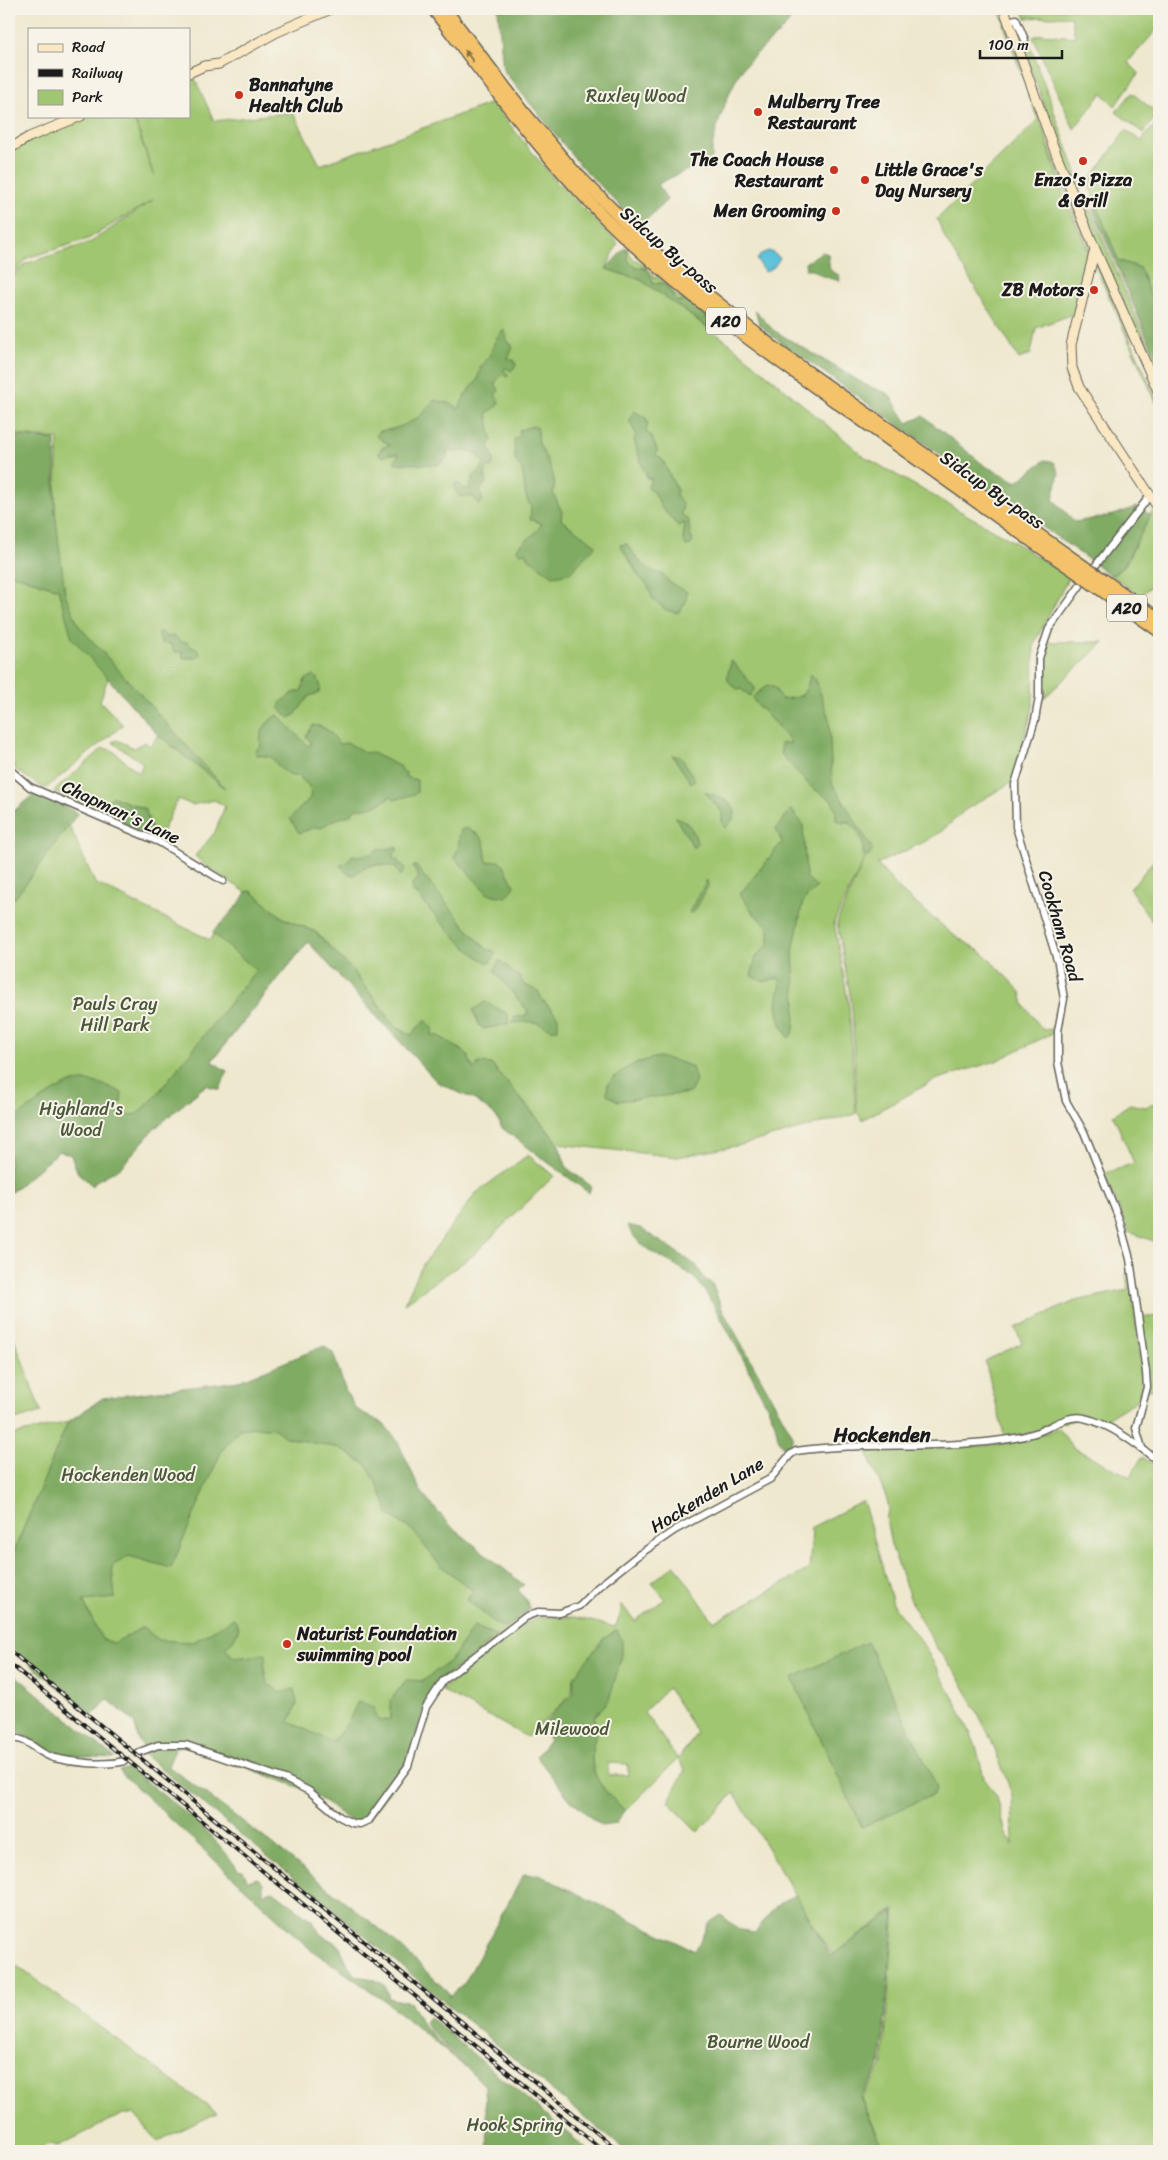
<svg xmlns="http://www.w3.org/2000/svg" width="1168" height="2160" viewBox="0 0 1168 2160" font-family="Sriracha,sans-serif">
  <style>
    .green { fill: #a0c671; stroke: #5e7146; fill-rule: evenodd }
    .forest { fill: #80ab63; stroke: #4e6440 }
    .water { fill: #5cc1d9; stroke: #3c6e7a }
    .lines { fill: none; stroke-linecap: round; stroke-linejoin: round }
    .street-tunnel { stroke: #cec9b3; stroke-width: 6; stroke-dasharray: 6 3; stroke-linecap: butt }
    .street-casing { stroke: #66635a; stroke-width: 9 }
    .secondary-casing { stroke: #66635a; stroke-width: 11 }
    .highway-casing { stroke: #66635a; stroke-width: 14 }
    .street { stroke: #fff; stroke-width: 6 }
    .secondary { stroke: #fae7c3; stroke-width: 9 }
    .highway { stroke: #f3c26a; stroke-width: 11 }
    .rail-casing { stroke: #1c1c1c; stroke-width: 4 }
    .rail { stroke: #f7f3e8; stroke-width: 2; stroke-dasharray: 5.5; stroke-linecap: butt }
    .highway-bridge-casing { stroke: #66635a; stroke-width: 14; stroke-linecap: butt }
    .highway-bridge { stroke: #f3c26a; stroke-width: 11 }
    .oneway { fill: #886f43 }
    .poi-dot { fill: #c8321e; stroke: #f7f3e8; stroke-width: 2 }
    .labels { text-anchor: middle; stroke-width: 4; stroke-linejoin: round; paint-order: stroke }
    .shield { fill: #f7f3e8; stroke: #5e5c59; stroke-width: 1 }
    .shield-label { font-size: 16px; font-weight: bold; fill: #1c1c1c }
    .poi-label { font-size: 18px; font-weight: bold; fill: #1c1c1c; stroke: #f7f3e8; text-anchor: start }
    .park-label { font-size: 18px; fill: #4a583a; stroke: #f7f3e8 }
    .street-label { font-size: 18px; fill: #1c1c1c; stroke: #f7f3e8 }
    .quarter-label { font-size: 20px; font-weight: bold; fill: #1c1c1c; stroke: #f7f3e8 }
  </style>
  <rect width="100%" height="100%" fill="#f7f3e8"/>
  <filter id="ink" filterUnits="userSpaceOnUse"><feTurbulence type="fractalNoise" baseFrequency=".02" numOctaves="2"/><feDisplacementMap in="SourceGraphic" scale="10" xChannelSelector="R" yChannelSelector="G"/><feConvolveMatrix kernelMatrix="1 2 1 2 8 2 1 2 1" color-interpolation-filters="sRGB"/></filter>
  <filter id="wash" filterUnits="userSpaceOnUse"><feTurbulence type="fractalNoise" baseFrequency=".0096" numOctaves="4" result="noise"/><feDisplacementMap in="SourceGraphic" scale="20" xChannelSelector="R" yChannelSelector="G"/><feGaussianBlur stdDeviation="1.12" result="paint"/><feColorMatrix in="noise" values="0 0 0 0 0 0 0 0 0 0 0 0 0 0 0 0 0 1.4 0 .05"/><feComposite in="paint" operator="in"/></filter>
  <g filter="url(#wash)">
    <rect width="100%" height="100%" fill="#eee8ce"/>
    <!-- green -->
    <g class="green">
      <polygon points="997,9 1000,9 1005,21 1049,145 1090,246 1089,251 1047,146 1062,191 1088,252 1076,313 1036,328 1031,354 1019,359 946,240 937,219 1038,120 1004,25 1005,22"/>
      <polygon points="1022,9 1152,9 1159,16 1159,27 1128,62 1139,73 1115,106 1102,93 1074,129 1033,37 1041,34 1075,37 1071,16 1026,18"/>
      <polygon points="1028,40 1082,189 1078,190 1058,144 1021,41"/>
      <path d="M193,74L214,121L293,112L320,165L492,103L555,180L618,243L606,269L641,280L732,345L865,457L1011,540L1069,577L1034,644L1033,707L1012,782L965,810L942,831L924,842L877,864L901,891L951,933L984,954L1021,992L1024,1005L1043,1030L1052,1029L1057,1031L996,1061L935,1080L862,1120L857,1112L852,1006L837,922L865,858L834,922L849,1006L856,1114L741,1145L678,1157L567,1145L558,1142L491,1064L474,1070L461,1049C450,1046 443,1037 432,1035L423,1022L411,1035L396,1027L353,971L316,932L283,918L251,891L246,892L207,867L195,856L215,832L225,806L214,800L192,805L178,799L160,836L155,838L145,809L113,797L88,810L54,791L103,748L112,750L139,773L143,763L112,742L117,740L134,748L145,742L150,746L158,735L108,678L100,701L123,725L45,789L16,770L9,757V573L58,589L55,504L58,439L9,434V283L25,264L91,242L153,200L88,239L27,258L9,281V149L83,116H133L154,177L134,116H189V76Z"/>
      <polygon points="1132,93 1158,114 1143,133 1116,112"/>
      <polygon points="1159,120 1159,306 1149,294 1140,268 1118,260 1088,183 1126,130 1141,141"/>
      <polygon points="1089,207 1159,371 1159,384 1086,216"/>
      <polygon points="626,247 632,258 646,265 655,278 659,277 678,297 687,298 719,326 686,301 678,302 666,286 662,283 653,284 646,268 635,267 628,260"/>
      <polygon points="1096,262 1159,405 1159,409 1094,263"/>
      <polygon points="1154,508 1159,515 1159,579 1140,596 1112,576 1125,565"/>
      <polygon points="1049,642 1104,642 1044,698 1042,658"/>
      <polygon points="63,811 95,883 210,940 239,904 308,942 211,1062 206,1085 155,1128 78,1173 71,1155 59,1151 9,1194 9,815"/>
      <polygon points="1159,854 1159,932 1130,889"/>
      <polygon points="1159,1102 1159,1243 1129,1232 1104,1174 1134,1163 1113,1115 1130,1104 1145,1107"/>
      <polygon points="528,1155 554,1176 472,1256 404,1304 421,1267 476,1193"/>
      <polygon points="1130,1270 1143,1389 1138,1400 1102,1421 1084,1416 1035,1432 1005,1438 985,1361 1022,1343 1015,1328 1075,1301 1128,1290 1126,1274"/>
      <polygon points="1159,1316 1159,1389 1146,1390 1139,1318"/>
      <polygon points="9,1324 41,1412 9,1422"/>
      <path d="M103,1398L280,1409L417,1493L526,1599L530,1609C515,1621 501,1634 486,1647C460,1670 440,1674 424,1707L310,1791L196,1747L145,1749L139,1742L134,1722L108,1699L92,1716L56,1452L9,1563V1436L68,1422Z"/>
      <path d="M1059,1428L1072,1447L1130,1477L1142,1457L1159,1467V2151H885L861,2098L883,2064L895,1909L832,1955L734,1793L698,1832L668,1802L685,1770L678,1759L625,1811C608,1793 591,1781 592,1755C592,1738 601,1733 594,1717L609,1700L574,1677L571,1695L527,1737L441,1690L521,1626L539,1617H574L615,1627L620,1616L621,1604L635,1621L665,1599L652,1582L675,1565L714,1622L809,1569L812,1533L810,1528L863,1501L894,1607L921,1641L957,1704L976,1746L984,1778L997,1797L1006,1834L1013,1845L1012,1795L1006,1778L989,1735L961,1680L938,1650L914,1609L891,1545L886,1518L889,1509L886,1497L866,1450C930,1447 1000,1453 1059,1428ZM668,1688L697,1733L678,1759L644,1712ZM608,1763L628,1764V1775H608Z"/>
      <polygon points="9,1960 214,2111 217,2113 158,2141 134,2114 123,2114 58,2146 50,2144 31,2151 9,2151"/>
    </g>
    <!-- forest -->
    <g class="forest">
      <path d="M498,9H798C785,33 760,47 743,68C732,82 709,141 712,158L658,184L667,200L640,226L581,166L503,70Z"/>
      <polygon points="1097,207 1118,260 1140,268 1149,293 1159,306 1159,365 1093,210"/>
      <path d="M626,247L628,260L635,267C647,267 651,271 653,284L662,283L666,286L677,302L687,300L717,327L716,329L707,327L641,280L606,269Z"/>
      <path d="M822,252L828,254C830,266 827,271 839,275L840,281L822,276L812,270H806L805,263Z"/>
      <polygon points="755,310 773,330 866,385 889,394 907,423 923,416 985,466 1017,482 1045,460 1054,462 1059,473 1053,499 1075,522 1114,515 1136,507 1151,515 1124,565 1112,576 771,335 759,324"/>
      <path d="M502,331H505L507,340L513,347L508,359L514,360L516,365L511,371L506,368L503,370L509,375L507,377L502,374L495,383L499,391L495,394L499,402L498,406L487,413L492,440L489,446L494,461L492,467L487,468L485,472L486,482L480,492L483,500L479,505L474,497L459,496L454,487L456,483H459L464,489H469L474,475L481,470L484,462C472,445 465,453 447,451V457L438,465L397,463L394,462L399,454H389L384,457L379,454L381,448L390,445L376,436L380,431C401,429 422,419 434,400L453,404L459,409L465,395L477,381L481,366C494,356 492,339 502,331Z"/>
      <path d="M634,411L645,417L648,423L646,433L651,435L657,450L656,455L662,459L677,490L676,495L683,504L681,514L689,521L690,535L693,541L691,545L686,546L683,540L685,523L678,526L660,506L658,499L648,486L652,478L648,479C642,465 638,454 634,440L636,434L629,420Z"/>
      <path d="M533,426L537,427C539,432 538,438 539,443C545,458 559,478 553,493L562,512L561,520C573,528 584,537 596,545L570,573L553,576L528,558L526,552L521,553L517,551L518,547L532,536L542,524L530,519L531,506C520,494 529,473 515,461L514,440L520,434L519,430Z"/>
      <polygon points="9,435 55,440 55,511 65,594 79,626 225,788 158,735 72,638 58,589 9,573"/>
      <path d="M627,544C636,557 646,572 663,574L669,582L687,592L686,602L678,613L666,610L652,598L648,586L640,578L620,545Z"/>
      <polygon points="161,631 167,637 174,636 181,642 187,642 193,648 197,648 200,655 197,658 184,658 182,656 183,652 174,652 171,644 161,643 158,632"/>
      <path d="M731,660L755,688L750,696L741,689L739,690C720,678 730,675 731,660Z"/>
      <path d="M811,674L816,680L829,719L832,783L873,850L869,856H863C864,840 860,832 848,821L843,823L836,820V809L831,800L811,787L781,754V743L790,744L788,738L754,701L753,697L767,685L775,688L781,699C807,697 803,696 811,674Z"/>
      <path d="M314,675C320,681 322,685 319,693L309,696L295,715L289,718L280,709V703L293,693L301,691L305,680Z"/>
      <path d="M278,715L309,747L311,743L306,736L313,725C326,726 332,733 339,744L348,743L366,753L370,752L399,766L402,771L406,773L405,777L417,780V793L395,800L391,796C381,804 369,810 356,808L350,815L331,821L321,828L316,827L299,833L290,819L310,798L311,791L308,785L298,776H292L281,769L271,757L257,755L256,750L261,746C258,732 266,721 278,715Z"/>
      <polygon points="672,755 682,758 695,780 691,783"/>
      <path d="M705,792C722,798 750,807 725,828L722,823V812Z"/>
      <polygon points="35,793 78,813 15,898 9,900 9,815"/>
      <polygon points="113,797 145,809 154,838 88,810"/>
      <path d="M791,809L803,825L806,877L817,887L803,901L793,952L796,1002L794,1030L789,1038C781,1028 775,1010 778,997C779,990 782,985 779,978L764,982L751,976L756,957L769,943V927L754,914L740,894L782,842L776,829Z"/>
      <path d="M676,817C689,822 693,829 697,842L693,848C689,836 680,829 676,817Z"/>
      <path d="M466,828L479,835L484,841L487,862L498,861L503,864L514,886L507,897L488,894L454,857C461,848 457,840 461,830Z"/>
      <path d="M395,847L398,849L393,855L394,862L397,858L399,865L402,864L405,868L401,876L395,867C378,863 366,863 354,875L348,874L340,866L349,861L352,855C363,858 372,855 379,848L383,850Z"/>
      <path d="M415,865L470,932L488,950H493L496,953L490,963C475,961 426,909 419,895L412,892V884L419,878L413,867Z"/>
      <polygon points="707,880 708,886 695,911 691,913 689,912"/>
      <path d="M251,891L283,918L315,932L353,971L396,1027L411,1035L423,1022L427,1021L433,1028L432,1035L439,1036L467,1054L474,1070L478,1063L491,1064L558,1143L567,1168L591,1186L589,1193L502,1128L496,1116L475,1100L437,1082L308,942L211,1061L227,1071L220,1090L206,1085L155,1128L120,1168L96,1181L93,1186L78,1173L71,1155L59,1151L9,1194V1123C23,1112 57,1087 74,1082C89,1078 109,1086 122,1093L121,1103L115,1106L124,1116L137,1114L154,1098L256,970L212,933L239,904L246,892Z"/>
      <path d="M500,960C508,965 511,973 520,977L523,984L538,991L542,999L558,1017V1029C550,1031 546,1026 538,1023C530,1021 521,1022 512,1023L514,1017L525,1016L528,1011L494,971Z"/>
      <polygon points="485,1002 508,1014 508,1024 484,1029 479,1025 473,1010"/>
      <path d="M659,1057L676,1061L692,1067L696,1081L690,1093L618,1101L607,1094L608,1083C620,1069 641,1060 659,1057Z"/>
      <path d="M627,1225L640,1228L687,1259L697,1266L703,1278L712,1283L722,1309L793,1436L790,1445L783,1446C776,1440 777,1426 773,1418C751,1374 730,1331 704,1290C685,1259 644,1261 627,1225Z"/>
      <polygon points="324,1346 333,1353 346,1392 356,1409 384,1424 397,1440 420,1490 437,1511 452,1527 524,1585 518,1589 530,1609 505,1628 496,1624 467,1600 473,1591 438,1563 413,1531 388,1514 384,1499 367,1465 339,1448 285,1437 275,1429 255,1427 239,1429 221,1452 171,1568 129,1556 112,1566 115,1598 83,1601 102,1639 114,1643 143,1627 158,1640 193,1642 234,1618 239,1628 234,1639 225,1649 235,1658 266,1654 264,1667 267,1683 280,1692 294,1689 297,1704 289,1722 333,1742 348,1722 358,1701 373,1707 379,1721 391,1719 390,1701 406,1680 423,1681 451,1660 474,1626 497,1636 442,1679 432,1691 424,1707 407,1766 369,1819 360,1823 352,1822 309,1791 186,1745 145,1749 140,1742 134,1722 108,1699 92,1716 9,1646 9,1563 68,1422 103,1398 239,1381"/>
      <path d="M617,1630L622,1641V1655L609,1700L594,1717C601,1733 592,1738 592,1755C591,1781 608,1793 625,1811L616,1824L601,1826L570,1800L536,1756L550,1740L540,1727L573,1693L574,1677L603,1639Z"/>
      <polygon points="867,1642 937,1787 934,1794 862,1827 792,1678"/>
      <path d="M9,1670L115,1758C92,1757 70,1757 48,1750C32,1744 29,1731 9,1733Z"/>
      <polygon points="177,1745 168,1766 262,1836 390,1937 450,1994 449,1997 464,1984 524,1874 539,1875 695,1951 709,1923 721,1915 740,1930 755,1932 776,1906 796,1894 831,1957 894,1911 881,2064 860,2097 884,2151 626,2151 142,1753 158,1747"/>
      <path d="M129,1768C166,1799 212,1828 238,1870L243,1871L248,1881L257,1878L263,1883V1894L273,1891L313,1921L320,1934L339,1945L349,1967L357,1976L374,1979L385,1985L389,1998L411,2003L422,2024L465,2067L384,2000L310,1949L119,1771Z"/>
      <polygon points="429,2017 589,2151 488,2151 485,2086 424,2023"/>
    </g>
    <!-- water -->
    <polygon class="water" points="768,251 772,252 780,258 774,267 765,272 757,260 761,254"/>
  </g>
  <g filter="url(#ink)">
    <g class="lines">
      <!-- street-tunnel -->
      <polyline class="street-tunnel" points="125,1761 137,1753"/>
      <!-- street casing -->
      <g class="street-casing">
        <g id="street">
          <polyline points="1009,21 1016,19 1025,40"/>
          <polyline points="1096,565 1149,497"/>
          <polyline points="1082,583 1049,629 1039,658 1039,697 1035,720 1015,784 1016,827 1058,963 1064,999 1058,1031 1058,1062 1066,1101 1084,1132 1119,1219 1130,1259 1146,1372 1147,1387 1136,1428 1142,1448"/>
          <polyline points="9,769 30,787 159,842 223,881"/>
          <path d="M9,1739C27,1735 37,1754 54,1758C75,1763 104,1766 125,1761"/>
          <path d="M137,1753L158,1745H186L285,1779L309,1791L340,1817L352,1823L360,1824L369,1820L408,1766L426,1707L443,1681L453,1673L525,1617L538,1612L560,1613L579,1606L598,1587L637,1556L675,1530L770,1479L790,1455L796,1451C866,1441 939,1450 1009,1439C1017,1438 1026,1436 1035,1433C1050,1428 1068,1414 1084,1418C1111,1424 1138,1445 1159,1462"/>
        </g>
      </g>
      <!-- secondary casing -->
      <g class="secondary-casing">
        <g id="secondary">
          <polyline points="1004,9 1053,146 1095,249 1159,393"/>
          <polyline points="189,73 204,66 219,64 277,32 331,9"/>
          <polyline points="9,149 29,137 81,116"/>
          <polyline points="1095,249 1071,345 1072,368 1079,387 1159,509"/>
        </g>
      </g>
      <!-- highway casing -->
      <g class="highway-casing">
        <g id="highway">
          <path d="M433,9C488,81 542,155 606,219C686,298 780,362 871,427C940,475 1007,525 1076,572"/>
          <polyline points="445,9 524,112 572,169 657,254 777,350 1082,565"/>
          <polyline points="1100,577 1159,619"/>
          <polyline points="1094,585 1159,631"/>
        </g>
      </g>
      <!-- street -->
      <use href="#street" class="street"/>
      <!-- secondary -->
      <use href="#secondary" class="secondary"/>
      <!-- highway -->
      <use href="#highway" class="highway"/>
      <!-- rail casing -->
      <g class="rail-casing">
        <g id="rail">
          <polyline points="9,1650 619,2151"/>
          <polyline points="9,1663 604,2151"/>
        </g>
      </g>
      <!-- rail -->
      <use href="#rail" class="rail"/>
      <!-- highway-bridge casing -->
      <g class="highway-bridge-casing">
        <g id="highway-bridge">
          <polyline points="1082,565 1100,577"/>
          <polyline points="1076,572 1094,585"/>
        </g>
      </g>
      <!-- highway-bridge -->
      <use href="#highway-bridge" class="highway-bridge"/>
    </g>
    <!-- one-way arrows -->
    <defs><path id="oneway-solid" d="M-6-.8H1V-3.2L6.5 0L1 3.2V.8H-6Z" transform="scale(1.25)"/></defs>
    <use class="oneway" href="#oneway-solid" transform="translate(469 56) rotate(-127)"/>
  </g>
  <!-- markers -->
  <g class="poi-dot">
    <circle cx="239" cy="95" r="5"/>
    <circle cx="758" cy="112" r="5"/>
    <circle cx="1083" cy="161" r="5"/>
    <circle cx="834" cy="170" r="5"/>
    <circle cx="865" cy="180" r="5"/>
    <circle cx="836" cy="211" r="5"/>
    <circle cx="1094" cy="290" r="5"/>
    <circle cx="287" cy="1644" r="5"/>
  </g>
  <g class="labels">
    <!-- shield labels -->
    <g class="shield">
      <rect x="706" y="307.5" width="40" height="27" rx="4"/>
      <rect x="1107" y="594.5" width="40" height="27" rx="4"/>
    </g>
    <g class="shield-label">
      <text x="726" y="327">A20</text>
      <text x="1127" y="614">A20</text>
    </g>
    <!-- poi labels -->
    <g class="poi-label">
      <text x="249" y="91">Bannatyne<tspan x="249" dy="21">Health Club</tspan></text>
      <text x="768" y="108">Mulberry Tree<tspan x="768" dy="21">Restaurant</tspan></text>
      <text x="824" y="166" text-anchor="end">The Coach House<tspan x="824" dy="21">Restaurant</tspan></text>
      <text x="875" y="176">Little Grace's<tspan x="875" dy="21">Day Nursery</tspan></text>
      <text x="1083" y="186" text-anchor="middle">Enzo's Pizza<tspan x="1083" dy="21">&amp; Grill</tspan></text>
      <text x="826" y="217" text-anchor="end">Men Grooming</text>
      <text x="1084" y="296" text-anchor="end">ZB Motors</text>
      <text x="297" y="1640">Naturist Foundation<tspan x="297" dy="21">swimming pool</tspan></text>
    </g>
    <!-- park labels -->
    <g class="park-label">
      <text x="636" y="102">Ruxley Wood</text>
      <text x="115" y="1010">Pauls Cray<tspan x="115" dy="21">Hill Park</tspan></text>
      <text x="81" y="1115">Highland's<tspan x="81" dy="21">Wood</tspan></text>
      <text x="128" y="1481">Hockenden Wood</text>
      <text x="572" y="1735">Milewood</text>
      <text x="758" y="2048">Bourne Wood</text>
      <text x="515" y="2131">Hook Spring</text>
    </g>
    <!-- street labels -->
    <g class="street-label">
      <text transform="translate(669 250) rotate(41)" y="6">Sidcup By-pass</text>
      <text transform="translate(992 490) rotate(35)" y="6">Sidcup By-pass</text>
      <text transform="translate(121 812) rotate(25)" y="6">Chapman's Lane</text>
      <text transform="translate(1060 926) rotate(74)" y="6">Cookham Road</text>
      <text transform="translate(707 1495) rotate(-31)" y="6">Hockenden Lane</text>
    </g>
    <!-- quarter labels -->
    <g class="quarter-label">
      <text x="882" y="1442">Hockenden</text>
    </g>
  </g>
  <!-- margin -->
  <rect width="1168" height="2160" fill="none" stroke="#f7f3e8" stroke-width="30"/>
  <!-- legend -->
  <rect x="28" y="28" width="162" height="90" fill="#f7f3e8" stroke="#9f9d96"/>
  <rect x="38" y="44" width="25" height="8" fill="#fae7c3" stroke="#9f9d96"/>
  <text x="72" y="52" font-size="15" fill="#1c1c1c">Road</text>
  <rect x="38" y="69" width="25" height="8" fill="#1c1c1c" stroke="#9f9d96"/>
  <text x="72" y="78" font-size="15" fill="#1c1c1c">Railway</text>
  <rect x="38" y="90" width="25" height="15" fill="#a0c671" stroke="#9f9d96"/>
  <text x="72" y="102" font-size="15" fill="#1c1c1c">Park</text>
  <!-- scale -->
  <path d="M980 50v8h82v-8" fill="none" stroke="#1c1c1c" stroke-width="2.5"/>
  <text x="988" y="50" font-size="15" fill="#1c1c1c" stroke="#f7f3e8" stroke-width="4" paint-order="stroke">100 m</text>
</svg>
